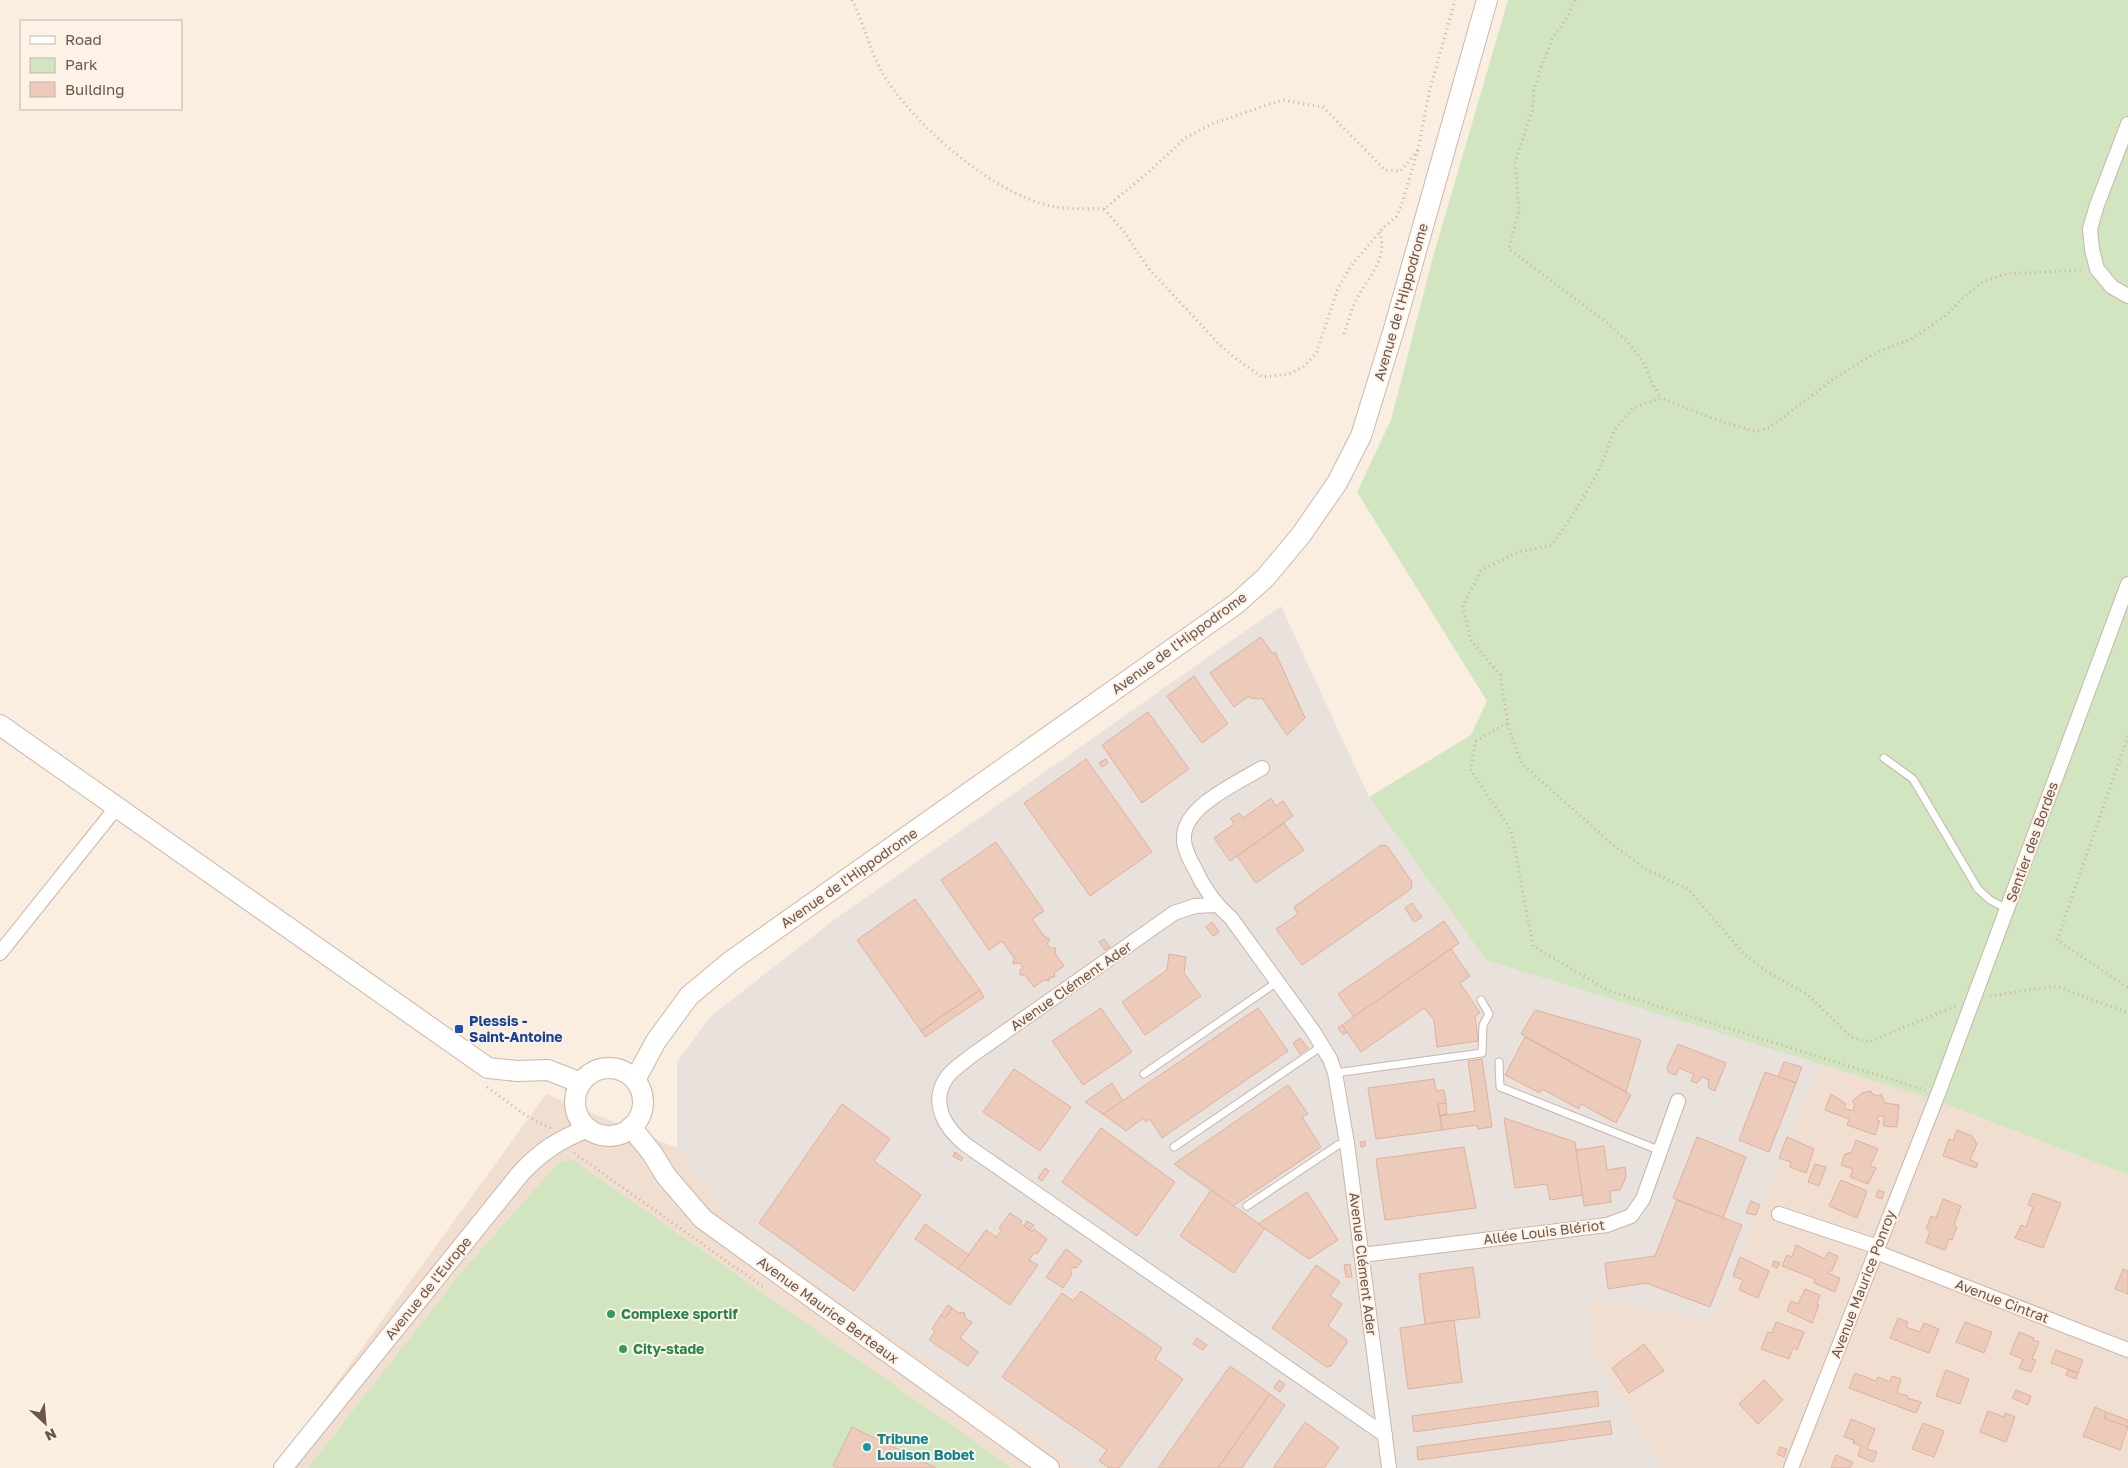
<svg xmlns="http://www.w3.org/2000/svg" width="2128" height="1468" viewBox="0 0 2128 1468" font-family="'Golos Text',sans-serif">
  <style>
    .residential { fill: #f0dfd0 }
    .industrial { fill: #e8e1dc }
    .green { fill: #d2e5c1 }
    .building { fill: #edcbba; stroke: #deb19c }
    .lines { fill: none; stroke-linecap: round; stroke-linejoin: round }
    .service-casing { stroke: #c9b5a9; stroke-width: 9 }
    .minor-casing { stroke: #c9b5a9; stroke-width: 16 }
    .tertiary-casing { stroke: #c9b5a9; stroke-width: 20 }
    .secondary-casing { stroke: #ceb7a9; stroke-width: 22 }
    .path { stroke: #d1af9e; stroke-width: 3; stroke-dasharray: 1 4; stroke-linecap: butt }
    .service { stroke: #fff; stroke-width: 7 }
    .minor { stroke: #fff; stroke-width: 14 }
    .tertiary { stroke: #fff; stroke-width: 18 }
    .secondary { stroke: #fff; stroke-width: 20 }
    .transit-dot { fill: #1a4fb4; stroke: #fdf2e6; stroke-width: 2 }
    .leisure-dot { fill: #2e9e5b; stroke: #fdf2e6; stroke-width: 2 }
    .culture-dot { fill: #0f9aa8; stroke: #fdf2e6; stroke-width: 2 }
    .labels { text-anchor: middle; stroke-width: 4; stroke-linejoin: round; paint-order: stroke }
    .street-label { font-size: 14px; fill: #6e544a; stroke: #fdf2e6 }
    .transit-label { font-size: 14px; font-weight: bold; fill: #164399; stroke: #fdf2e6; text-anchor: start }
    .leisure-label { font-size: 14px; font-weight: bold; fill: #27864d; stroke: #fdf2e6; text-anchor: start }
    .culture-label { font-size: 14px; font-weight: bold; fill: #0d838f; stroke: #fdf2e6; text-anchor: start }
  </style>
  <rect width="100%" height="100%" fill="#faeee0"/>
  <!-- residential -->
  <g class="residential">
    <polygon points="1821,1064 1935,1100 2128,1175 2128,1468 1664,1468 1594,1355 1588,1299 1713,1320"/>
    <polygon points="546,1094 677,1148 732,1223 1081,1468 275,1468"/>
  </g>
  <!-- industrial -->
  <polygon class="industrial" points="1281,606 1369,797 1486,960 1821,1064 1713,1320 1588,1300 1594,1355 1664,1468 1081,1468 732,1223 677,1148 677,1062 711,1016 834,920"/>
  <!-- green -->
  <g class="green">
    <polygon points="1508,0 2128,0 2128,1175 1935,1100 1486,960 1369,797 1471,735 1487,701 1357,492 1391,420 1433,257"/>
    <polygon points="573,1160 1012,1468 308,1468 465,1268 559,1162"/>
  </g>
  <!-- building -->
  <g class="building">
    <polygon points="1261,637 1273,654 1275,652 1305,718 1287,735 1262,698 1259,699 1250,698 1249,696 1234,707 1210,673"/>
    <polygon points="1194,676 1228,724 1202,743 1167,696"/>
    <polygon points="1148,712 1189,769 1142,803 1102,745"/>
    <polygon points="1086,759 1152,852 1090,896 1024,803"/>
    <polygon points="1106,759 1108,763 1102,767 1099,763"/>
    <polygon points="1271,798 1276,806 1283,801 1293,816 1230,861 1214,838 1234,824 1231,818 1239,813 1243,818"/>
    <polygon points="1284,823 1304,850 1256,883 1237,856"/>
    <polygon points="996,842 1044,911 1032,919 1044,936 1050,939 1047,944 1050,948 1056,948 1055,953 1064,966 1054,973 1055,977 1050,977 1049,981 1044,980 1034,987 1025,975 1020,975 1020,970 1023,968 1020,963 1013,964 1014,958 1002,941 989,950 941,880"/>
    <polygon points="1381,845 1387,846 1412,882 1411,889 1302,965 1276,929 1298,914 1294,907"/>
    <polygon points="915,899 980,990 921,1031 857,940"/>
    <polygon points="1412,903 1422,917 1414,922 1405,908"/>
    <polygon points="1444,921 1459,943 1354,1017 1338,994"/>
    <polygon points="1212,922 1219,932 1213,936 1206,927"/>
    <polygon points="1104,939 1110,947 1105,950 1099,942"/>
    <polygon points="1451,949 1470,976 1460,983 1480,1013 1475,1016 1478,1041 1437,1047 1434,1020 1424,1008 1361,1052 1342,1025"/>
    <polygon points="1169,954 1186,957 1184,973 1201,996 1145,1035 1122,1002 1167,970"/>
    <polygon points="980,990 984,997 925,1037 921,1031"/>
    <polygon points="1101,1008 1132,1052 1083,1085 1052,1041"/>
    <polygon points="1258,1008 1288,1051 1162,1138 1150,1119 1146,1122 1143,1118 1126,1131 1103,1114"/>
    <polygon points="1535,1010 1641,1040 1626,1092 1521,1034"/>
    <polygon points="1342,1025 1347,1032 1343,1035 1338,1028"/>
    <polygon points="1525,1037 1631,1095 1616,1123 1581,1104 1579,1109 1542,1089 1540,1093 1505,1075"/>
    <polygon points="1300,1038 1308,1048 1300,1054 1293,1043"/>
    <polygon points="1678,1044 1726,1063 1715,1091 1709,1088 1708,1084 1709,1080 1702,1077 1697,1083 1691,1081 1694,1074 1679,1068 1676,1075 1669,1073 1667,1068"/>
    <polygon points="1482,1059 1492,1127 1478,1129 1477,1125 1442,1130 1440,1116 1475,1111 1468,1061"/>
    <polygon points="1784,1062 1802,1067 1796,1083 1778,1077"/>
    <polygon points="1014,1069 1071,1107 1040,1151 983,1112"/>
    <polygon points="1765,1072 1796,1083 1769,1152 1739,1140"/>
    <polygon points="1434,1079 1436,1091 1444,1090 1446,1103 1438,1104 1442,1130 1376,1139 1368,1088"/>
    <polygon points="1112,1083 1123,1101 1103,1114 1085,1102"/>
    <polygon points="1288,1085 1308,1114 1302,1117 1321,1147 1233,1206 1174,1164"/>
    <polygon points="1871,1091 1872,1094 1878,1096 1881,1094 1885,1103 1899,1105 1897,1127 1883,1126 1884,1117 1879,1115 1877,1120 1880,1121 1875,1135 1847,1125 1849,1119 1825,1110 1831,1094 1846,1104 1844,1108 1853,1111 1855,1104 1852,1101 1862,1093"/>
    <polygon points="1446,1103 1447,1114 1440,1116 1438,1104"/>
    <polygon points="842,1104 890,1139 874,1161 921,1195 854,1291 759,1223"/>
    <polygon points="1504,1118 1575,1142 1583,1195 1550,1200 1547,1184 1515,1188"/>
    <polygon points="1101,1128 1175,1182 1137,1236 1062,1182"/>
    <polygon points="1957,1130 1972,1136 1977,1144 1970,1160 1978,1163 1976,1168 1943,1156 1949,1139 1953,1141"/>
    <polygon points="1697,1137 1746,1157 1723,1218 1673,1198"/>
    <polygon points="1787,1137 1814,1149 1806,1173 1790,1167 1791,1162 1779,1158"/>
    <polygon points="1856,1140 1878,1149 1870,1166 1876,1168 1868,1184 1850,1177 1853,1169 1841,1165 1845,1154 1852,1152"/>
    <polygon points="1365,1141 1365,1146 1361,1147 1360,1142"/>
    <polygon points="1604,1146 1607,1170 1625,1167 1626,1177 1620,1190 1610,1191 1611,1202 1584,1206 1576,1150"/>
    <polygon points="1464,1147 1476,1208 1385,1220 1376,1159"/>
    <polygon points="955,1152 963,1158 961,1161 953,1156"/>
    <polygon points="1815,1164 1826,1167 1819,1186 1808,1182"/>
    <polygon points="1045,1168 1049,1171 1042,1181 1038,1178"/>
    <polygon points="1841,1180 1867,1191 1857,1218 1829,1206"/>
    <polygon points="1211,1190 1265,1228 1234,1273 1180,1236"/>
    <polygon points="1878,1190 1884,1192 1882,1199 1876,1197"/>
    <polygon points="1307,1192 1338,1240 1309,1259 1258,1224"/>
    <polygon points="2033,1193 2061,1203 2043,1248 2015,1238 2021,1225 2026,1227 2033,1207 2028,1205"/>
    <polygon points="1943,1199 1961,1206 1954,1225 1957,1227 1952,1240 1949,1239 1945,1250 1926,1243 1930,1231 1926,1229 1931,1216 1936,1218"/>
    <polygon points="1677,1200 1742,1225 1710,1307 1646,1283 1608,1289 1605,1263 1655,1256"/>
    <polygon points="1751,1201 1760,1205 1756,1215 1746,1213"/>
    <polygon points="1010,1213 1022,1221 1020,1223 1032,1232 1034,1229 1047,1239 1037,1254 1035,1252 1029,1260 1038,1265 1010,1305 958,1269 986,1230 996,1237 1002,1230 999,1228"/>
    <polygon points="1027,1221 1034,1225 1030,1230 1024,1226"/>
    <polygon points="925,1224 969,1255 958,1269 915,1239"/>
    <polygon points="1796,1245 1825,1259 1828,1252 1838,1256 1832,1271 1830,1270 1828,1273 1840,1278 1835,1292 1814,1283 1815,1279 1782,1266 1787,1255 1792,1257"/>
    <polygon points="1066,1249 1082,1261 1076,1268 1073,1267 1070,1271 1072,1274 1063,1288 1046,1277"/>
    <polygon points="1740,1257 1769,1271 1758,1298 1739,1290 1743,1280 1733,1276"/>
    <polygon points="1774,1261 1780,1263 1777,1268 1772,1266"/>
    <polygon points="1350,1264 1352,1277 1346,1277 1344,1265"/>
    <polygon points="1316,1265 1340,1282 1330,1296 1342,1304 1328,1326 1346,1339 1347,1343 1331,1366 1326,1367 1272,1328"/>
    <polygon points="1473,1267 1480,1317 1425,1324 1419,1274"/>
    <polygon points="2123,1269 2128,1271 2128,1294 2115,1289"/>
    <polygon points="1805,1289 1820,1295 1817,1304 1819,1305 1812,1323 1787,1311 1791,1301 1798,1304"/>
    <polygon points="1081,1291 1162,1348 1155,1359 1183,1379 1119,1468 1109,1468 1099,1461 1107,1450 1002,1377 1062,1293 1073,1301"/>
    <polygon points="948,1305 952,1308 945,1318 941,1315"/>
    <polygon points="952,1308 959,1313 964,1312 965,1318 972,1322 960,1338 978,1352 968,1366 929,1340 935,1331 932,1329 941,1315 945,1318"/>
    <polygon points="1898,1318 1908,1322 1906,1327 1920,1332 1924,1323 1939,1329 1929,1353 1890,1338"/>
    <polygon points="1454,1320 1462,1382 1408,1389 1400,1328"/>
    <polygon points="1776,1322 1804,1332 1797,1350 1793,1348 1789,1359 1761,1349 1768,1332 1772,1333"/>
    <polygon points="1965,1322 1992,1332 1984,1353 1956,1342"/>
    <polygon points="2019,1332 2034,1338 2033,1340 2039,1342 2032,1359 2036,1360 2031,1372 2019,1368 2023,1359 2010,1354"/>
    <polygon points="1197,1338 1207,1345 1203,1350 1193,1344"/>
    <polygon points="1644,1344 1664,1371 1629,1393 1612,1368"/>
    <polygon points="2056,1350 2083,1360 2078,1373 2051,1363"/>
    <polygon points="1230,1366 1270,1394 1218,1468 1158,1468"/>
    <polygon points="1946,1370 1969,1379 1960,1404 1936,1396"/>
    <polygon points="2068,1370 2078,1373 2076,1379 2066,1375"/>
    <polygon points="1855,1373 1876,1381 1878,1377 1890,1382 1892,1376 1901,1379 1897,1393 1908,1396 1907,1398 1921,1402 1916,1413 1849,1388"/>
    <polygon points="1279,1380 1285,1384 1280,1392 1274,1388"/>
    <polygon points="1764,1380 1783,1400 1758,1424 1739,1404"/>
    <polygon points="2016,1390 2031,1396 2028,1405 2012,1398"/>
    <polygon points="1597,1391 1599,1406 1414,1432 1412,1416"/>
    <polygon points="1270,1394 1285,1405 1242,1468 1218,1468"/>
    <polygon points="2095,1407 2106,1412 2104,1418 2128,1427 2120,1450 2083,1436"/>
    <polygon points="1988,1411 2004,1417 2005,1413 2015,1417 2006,1442 1980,1432"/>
    <polygon points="2106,1412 2128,1420 2128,1427 2104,1418"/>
    <polygon points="1851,1419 1875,1429 1867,1449 1877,1452 1873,1462 1858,1456 1861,1446 1853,1443 1854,1440 1844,1437"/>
    <polygon points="1610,1421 1612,1434 1418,1460 1417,1447"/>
    <polygon points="1305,1422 1339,1447 1324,1468 1273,1468"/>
    <polygon points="1923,1423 1944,1431 1934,1457 1912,1449"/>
    <polygon points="852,1427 936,1468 837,1468 833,1466"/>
    <polygon points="1780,1447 1787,1449 1784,1457 1777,1454"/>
    <polygon points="1836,1455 1853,1462 1850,1468 1831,1468"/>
  </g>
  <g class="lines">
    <!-- service casing -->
    <g class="service-casing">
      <g id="service">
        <polyline points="1884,758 1913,779 1978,889 1990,900 2007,909"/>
        <polyline points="1499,1062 1500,1087 1661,1151"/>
        <polyline points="1335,1073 1482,1053 1483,1025 1489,1014 1481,1000"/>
        <polyline points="1144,1074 1277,982"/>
        <polyline points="1174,1147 1322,1046"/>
        <polyline points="1247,1206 1338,1145 1347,1143"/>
      </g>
    </g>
    <!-- minor casing -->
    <g class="minor-casing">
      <g id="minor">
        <polyline points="2128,124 2097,205 2090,229 2092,249 2097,269 2112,287 2128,296"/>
        <path d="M1262,768C1239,782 1184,806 1184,837C1183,847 1190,860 1195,869C1204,889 1215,904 1231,918L1313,1031L1330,1059L1335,1073L1347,1143L1389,1468"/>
        <path d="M1216,905L1195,906L1174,913L971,1056C964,1062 953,1069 947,1077C929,1103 945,1128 966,1145L1385,1435"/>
        <polyline points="0,953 116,808"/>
        <polyline points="1779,1214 1878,1247"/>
        <polyline points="1876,1252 2128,1350"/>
        <polyline points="1362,1255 1607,1225 1631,1216 1643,1199 1678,1101"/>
        <polyline points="1791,1468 1938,1094 2128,584"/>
      </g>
    </g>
    <!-- tertiary casing -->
    <g class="tertiary-casing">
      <path id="tertiary" d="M283,1468L520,1174C541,1151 559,1140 588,1128"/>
    </g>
    <!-- secondary casing -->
    <g class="secondary-casing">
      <g id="secondary">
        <polyline points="0,725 488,1068 517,1071 548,1070 581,1083"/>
        <circle cx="609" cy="1102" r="34"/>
        <polyline points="635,1080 656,1041 689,996 731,961 1236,604 1265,578 1301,535 1337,483 1361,436 1394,329 1487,0"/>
        <polyline points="631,1127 652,1153 666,1176 703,1219 1049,1468"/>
      </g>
    </g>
    <!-- path -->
    <g class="path">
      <path d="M852,0C864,24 870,51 883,74C913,124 993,194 1051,206C1067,210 1087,208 1104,209L1152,169L1185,138L1212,124L1282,100L1323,107L1385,170L1401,171L1418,150"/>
      <polyline points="1575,0 1568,16 1552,39 1542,65 1534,90 1532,111 1515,162 1519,210 1509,249 1606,322 1627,341 1643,361 1652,383 1661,398"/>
      <polyline points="1104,209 1125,233 1148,268 1219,344 1235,358 1262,377 1289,374 1303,367 1316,354 1338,288 1351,266 1383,228 1396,217 1401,207 1418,150 1429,93 1455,0"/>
      <path d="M1344,334C1348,323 1351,311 1356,300C1368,277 1388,260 1380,232"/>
      <polyline points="1507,723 1476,741 1470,769 1511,830 1533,946 1609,991 1925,1090"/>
      <polyline points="2128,736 2057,940 2128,988"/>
      <polyline points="1990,996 2056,986 2128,1013"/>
      <polyline points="1955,1006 1869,1042 1851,1037 1807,994 1767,972 1742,952 1688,889 1647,870 1612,844 1522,764 1509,729 1500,675 1470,639 1463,606 1481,570 1519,552 1552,545 1573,515 1599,470 1614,431 1633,408 1661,398 1722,422 1755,431 1769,428 1832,380 1860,362 1882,350 1911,339 1944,317 1964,297 1984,281 2006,274 2082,270"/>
      <path d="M487,1087C508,1102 526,1118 551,1128"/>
      <polyline points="574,1153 763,1287"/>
    </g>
    <!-- service -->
    <use href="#service" class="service"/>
    <!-- minor -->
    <use href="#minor" class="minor"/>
    <!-- tertiary -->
    <use href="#tertiary" class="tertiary"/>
    <!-- secondary -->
    <use href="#secondary" class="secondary"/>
  </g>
  <!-- markers -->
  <rect class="transit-dot" x="454" y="1024" width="10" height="10" rx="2.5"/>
  <g class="leisure-dot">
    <circle cx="611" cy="1314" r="5"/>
    <circle cx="623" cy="1349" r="5"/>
  </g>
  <circle class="culture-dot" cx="867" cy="1447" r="5"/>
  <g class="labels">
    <!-- street labels -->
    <g class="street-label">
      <text transform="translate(1401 302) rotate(-74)" y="5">Avenue de l'Hippodrome</text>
      <text transform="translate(1179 643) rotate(-36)" y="5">Avenue de l'Hippodrome</text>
      <text transform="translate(2032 842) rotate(-70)" y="5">Sentier des Bordes</text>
      <text transform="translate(849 878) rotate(-35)" y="5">Avenue de l'Hippodrome</text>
      <text transform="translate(1071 986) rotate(-35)" y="5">Avenue Clément Ader</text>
      <text transform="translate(1544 1232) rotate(-7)" y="5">Allée Louis Blériot</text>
      <text transform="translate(1363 1264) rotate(83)" y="5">Avenue Clément Ader</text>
      <text transform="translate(1863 1284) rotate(-69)" y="5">Avenue Maurice Ponroy</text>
      <text transform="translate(428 1288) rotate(-51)" y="5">Avenue de l'Europe</text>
      <text transform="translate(2002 1301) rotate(21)" y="5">Avenue Cintrat</text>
      <text transform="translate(828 1310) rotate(36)" y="5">Avenue Maurice Berteaux</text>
    </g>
    <!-- transit labels -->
    <g class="transit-label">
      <text x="469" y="1026">Plessis -<tspan x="469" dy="16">Saint-Antoine</tspan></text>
    </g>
    <!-- leisure labels -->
    <g class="leisure-label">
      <text x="621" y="1319">Complexe sportif</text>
      <text x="633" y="1354">City-stade</text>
    </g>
    <!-- culture labels -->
    <g class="culture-label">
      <text x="877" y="1444">Tribune<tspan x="877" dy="16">Louison Bobet</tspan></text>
    </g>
  </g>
  <!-- legend -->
  <rect x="20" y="20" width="162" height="90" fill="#fdf2e6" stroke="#c4b3a8"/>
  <rect x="30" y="36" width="25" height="8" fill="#ffffff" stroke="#c4b3a8"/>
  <text x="65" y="45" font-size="15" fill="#6e544a">Road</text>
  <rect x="30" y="58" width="25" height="15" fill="#d2e5c1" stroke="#c4b3a8"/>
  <text x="65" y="70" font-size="15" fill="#6e544a">Park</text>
  <rect x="30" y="82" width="25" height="15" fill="#edcbba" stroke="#c4b3a8"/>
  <text x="65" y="95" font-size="15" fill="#6e544a">Building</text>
  <!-- north arrow -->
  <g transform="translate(45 1423) rotate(154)" stroke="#fdf2e6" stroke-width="4" paint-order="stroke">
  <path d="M0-4L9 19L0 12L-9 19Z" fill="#6e544a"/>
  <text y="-8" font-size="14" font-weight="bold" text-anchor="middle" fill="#6e544a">N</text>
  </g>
</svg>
